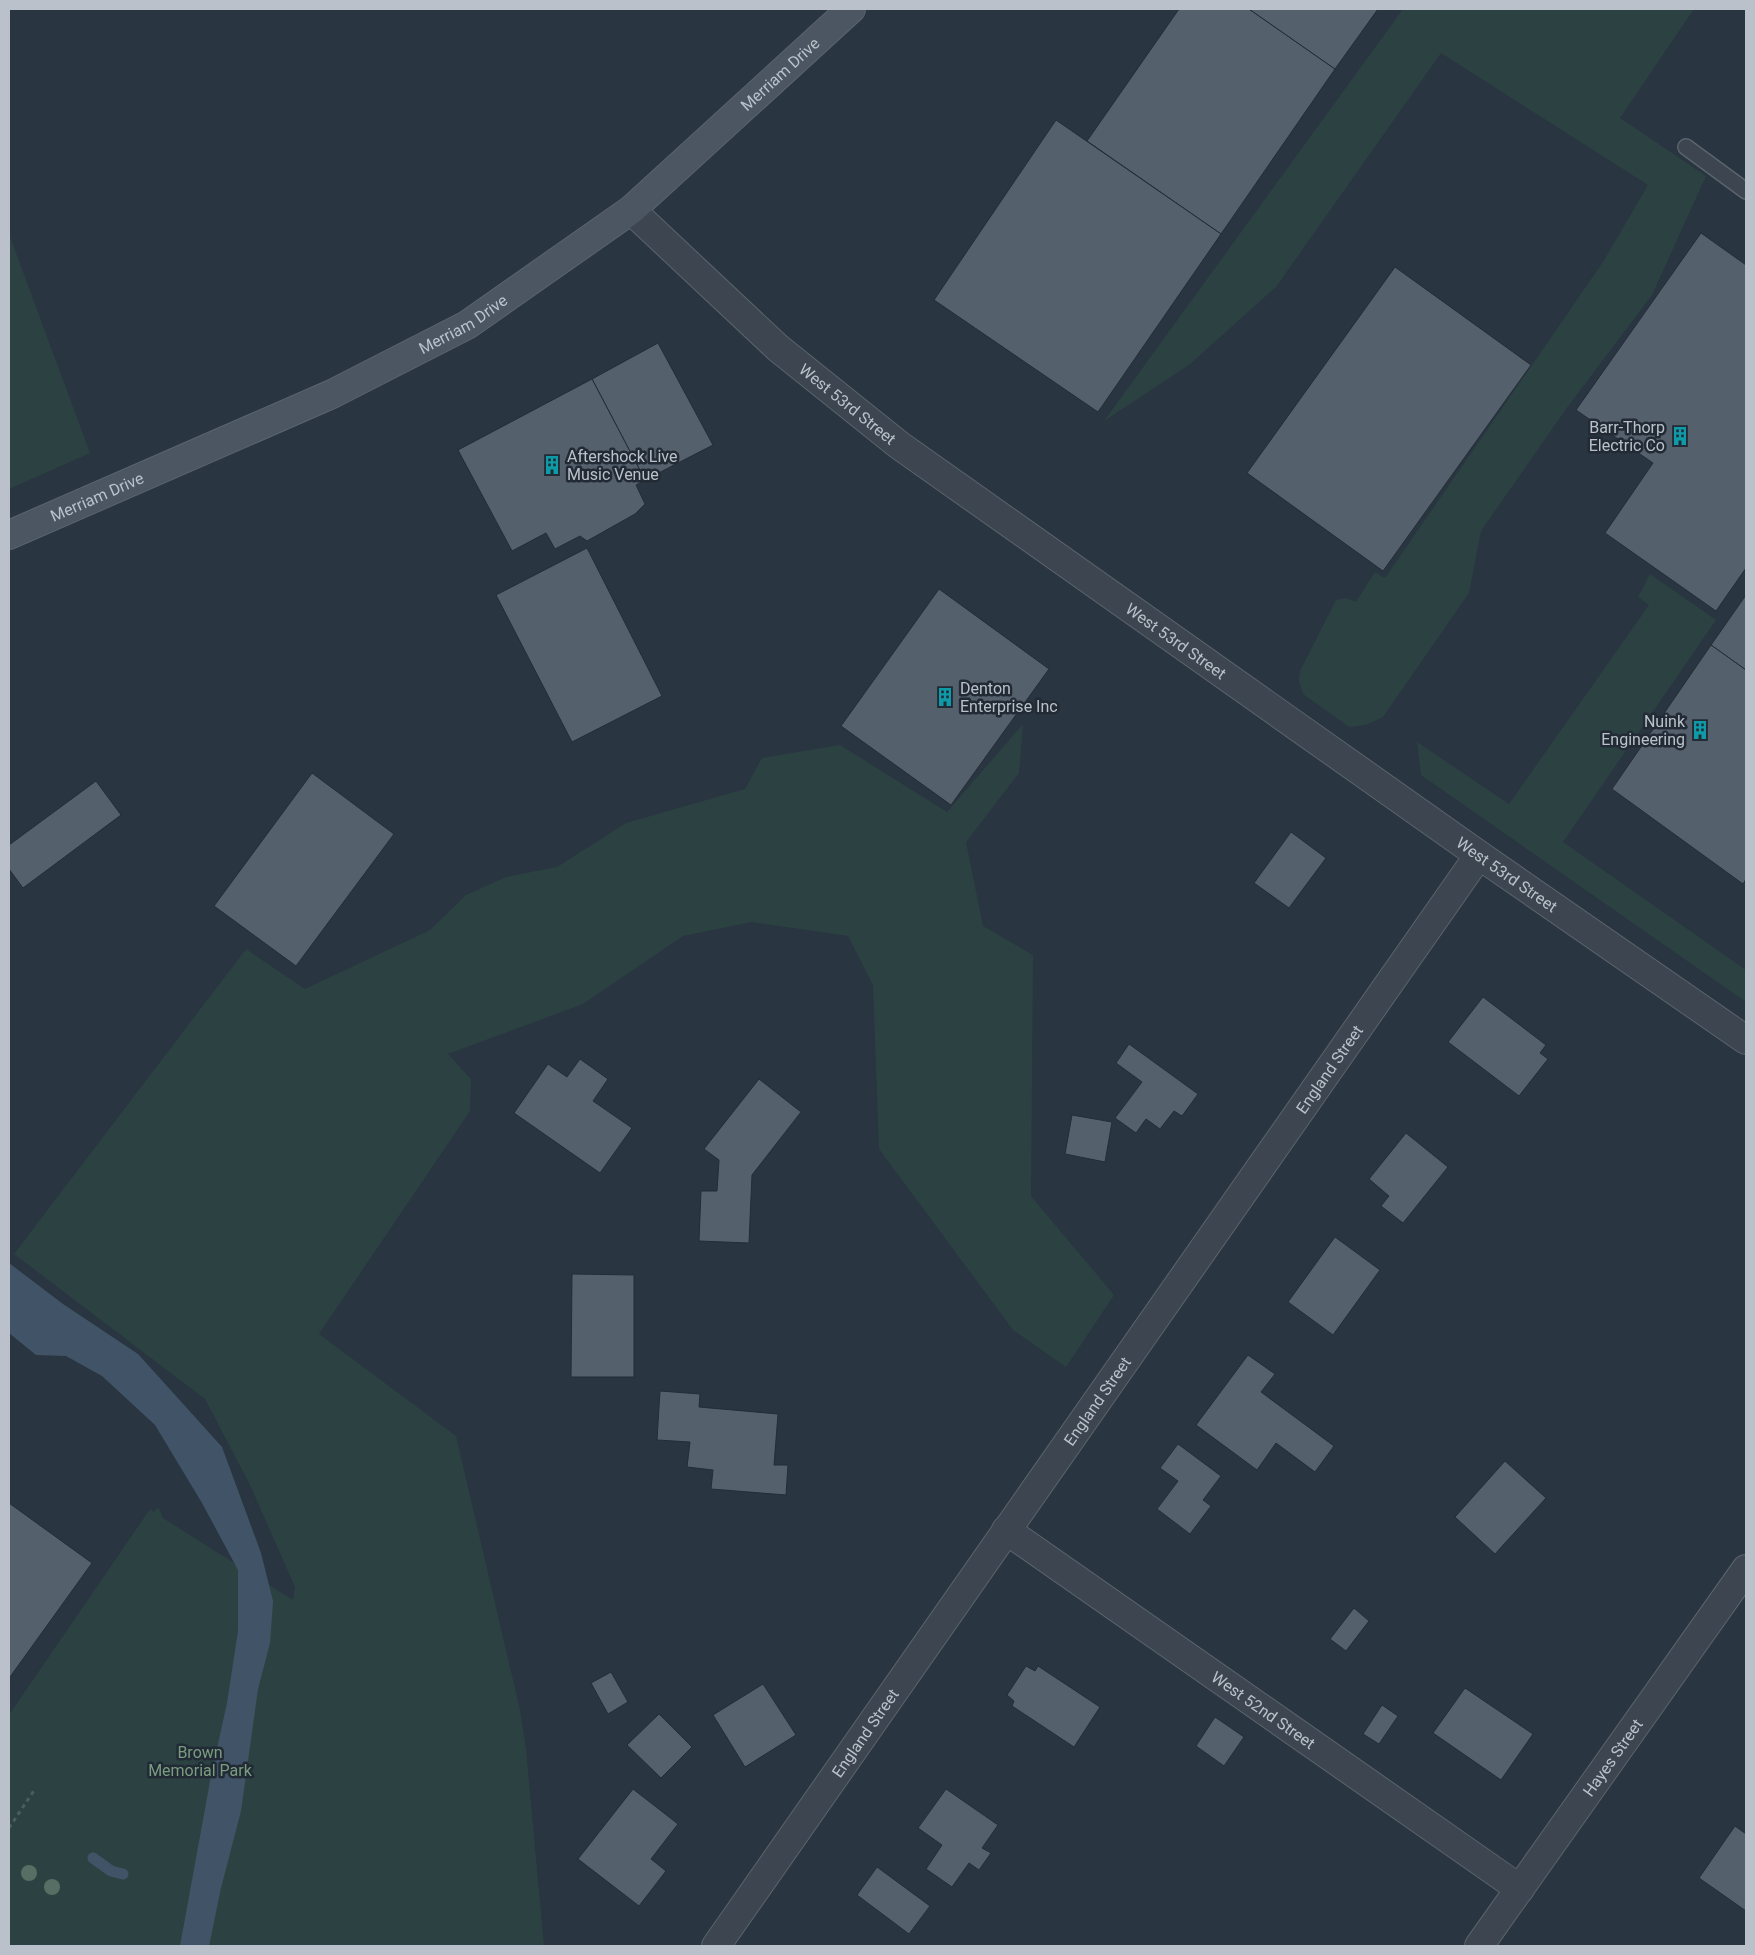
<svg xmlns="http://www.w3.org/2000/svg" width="1755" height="1955" viewBox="0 0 1755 1955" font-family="Roboto,sans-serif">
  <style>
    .green { fill: #2c4242 }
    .water { fill: #415467 }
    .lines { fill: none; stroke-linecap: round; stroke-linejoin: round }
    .stream { stroke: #415467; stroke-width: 11 }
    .building { fill: #55606d; stroke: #242d37 }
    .service-casing { stroke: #5b646d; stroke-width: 18 }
    .minor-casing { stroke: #5b646d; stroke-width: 30 }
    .secondary-casing { stroke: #5b646d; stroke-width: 30 }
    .path { stroke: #4b5e5f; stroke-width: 3; stroke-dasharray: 4 4; stroke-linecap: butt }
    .service { stroke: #3d4650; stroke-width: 15 }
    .minor { stroke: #3d4650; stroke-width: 28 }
    .secondary { stroke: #4b5662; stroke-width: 28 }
    .tree { fill: #566e63 }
    .labels { text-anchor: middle; stroke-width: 5; stroke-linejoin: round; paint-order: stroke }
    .street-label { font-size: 16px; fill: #bac1ca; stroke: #222b35 }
    .poi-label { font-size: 16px; fill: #bac1ca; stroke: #222b35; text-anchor: end }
    .park-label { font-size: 16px; fill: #7a9d80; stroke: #222b35 }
  </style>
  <rect width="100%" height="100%" fill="#293540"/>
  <!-- green -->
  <g class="green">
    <polygon points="1403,9 1694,9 1620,118 1706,176 1652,295 1566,409 1481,531 1469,593 1383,717 1366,725 1349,727 1303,694 1299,681 1300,671 1336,600 1346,598 1356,602 1375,572 1385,578 1603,262 1648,185 1441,53 1276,287 1189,365 1104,421"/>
    <polygon points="9,234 90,453 9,489"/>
    <polygon points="1650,574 1716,620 1563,842 1746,970 1746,1002 1421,775 1417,742 1509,804 1649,605 1638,597"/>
    <polygon points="1023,724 1019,773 966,842 983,926 1033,955 1031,1196 1114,1295 1066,1367 1013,1330 879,1149 873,985 848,936 752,922 683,936 583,1004 448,1054 471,1079 470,1111 319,1334 456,1436 520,1710 526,1749 544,1946 9,1946 9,1715 150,1509 154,1512 158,1507 163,1518 293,1600 295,1587 250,1485 205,1399 14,1254 246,949 305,989 430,930 466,895 506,877 557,867 626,823 745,789 762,758 840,745 947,812"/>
  </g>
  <!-- water -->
  <polygon class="water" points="9,1263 63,1304 138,1354 222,1447 261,1553 273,1601 270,1643 258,1689 241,1811 221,1888 209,1946 180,1946 211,1776 227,1703 238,1631 238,1570 202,1503 155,1425 102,1376 66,1356 36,1355 9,1333"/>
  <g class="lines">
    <!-- stream -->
    <polyline class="stream" points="93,1858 111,1871 123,1874"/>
  </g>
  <!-- building -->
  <g class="building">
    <polygon points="1179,9 1249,9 1335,69 1221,234 1087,141"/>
    <polygon points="1249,9 1378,9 1335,69"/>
    <polygon points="1056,120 1221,234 1098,412 934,300"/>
    <polygon points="1701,233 1746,265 1746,568 1716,611 1605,533 1653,463 1576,410"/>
    <polygon points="1395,267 1531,365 1383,571 1247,473"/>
    <polygon points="658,343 713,445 645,480 592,379"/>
    <polygon points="592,379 645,480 636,485 645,504 635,514 587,541 580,536 555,549 546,533 512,551 458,450"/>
    <polygon points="587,548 662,696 572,742 496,595"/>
    <polygon points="939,589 1049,669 951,805 841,726"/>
    <polygon points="1746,595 1746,670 1711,645"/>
    <polygon points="1711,645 1746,670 1746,879 1743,884 1612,789"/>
    <polygon points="312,773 394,834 296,966 214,906"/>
    <polygon points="96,781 121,815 23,888 9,869 9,845"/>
    <polygon points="1291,832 1326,858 1289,908 1254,883"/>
    <polygon points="1483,997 1546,1045 1540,1053 1548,1059 1519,1096 1448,1042"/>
    <polygon points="1129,1044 1198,1094 1182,1116 1174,1111 1160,1129 1146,1119 1136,1133 1115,1118 1142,1082 1116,1063"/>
    <polygon points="580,1059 608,1079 593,1101 632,1128 600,1173 514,1113 548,1064 567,1077"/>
    <polygon points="759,1079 801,1112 752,1175 749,1243 699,1241 701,1191 717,1191 719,1160 704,1149"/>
    <polygon points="1072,1115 1112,1122 1105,1162 1065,1154"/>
    <polygon points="1406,1133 1448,1167 1403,1223 1381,1206 1389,1196 1369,1179"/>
    <polygon points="1335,1237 1380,1270 1333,1335 1288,1302"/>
    <polygon points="572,1274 634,1275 634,1377 571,1377"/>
    <polygon points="1248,1355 1275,1374 1261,1392 1334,1446 1315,1472 1276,1443 1257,1470 1196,1425"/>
    <polygon points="660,1391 700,1394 699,1407 778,1414 774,1465 788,1465 786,1495 711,1489 713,1470 687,1467 690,1442 657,1440"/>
    <polygon points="1178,1444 1221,1476 1203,1500 1211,1506 1190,1534 1157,1509 1178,1481 1160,1468"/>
    <polygon points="1505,1461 1546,1498 1495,1554 1455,1517"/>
    <polygon points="9,1503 92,1563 10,1677 9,1676"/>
    <polygon points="1354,1608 1369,1621 1346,1651 1330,1639"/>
    <polygon points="1026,1666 1035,1671 1038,1666 1100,1707 1074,1747 1012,1706 1014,1701 1007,1695"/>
    <polygon points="611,1672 628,1702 608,1714 591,1683"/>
    <polygon points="763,1684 796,1735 745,1767 713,1715"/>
    <polygon points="1465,1688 1533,1734 1501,1780 1433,1733"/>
    <polygon points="1382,1705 1398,1716 1379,1744 1363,1734"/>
    <polygon points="659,1714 692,1747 661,1778 627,1745"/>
    <polygon points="1215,1717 1244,1737 1224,1766 1196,1746"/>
    <polygon points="633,1789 678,1824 651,1859 666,1871 639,1906 578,1859"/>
    <polygon points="946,1789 998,1825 982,1848 991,1853 979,1870 969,1863 952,1887 926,1869 942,1845 918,1828"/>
    <polygon points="1735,1826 1746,1834 1746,1911 1699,1878"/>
    <polygon points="877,1867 930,1906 909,1934 857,1895"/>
  </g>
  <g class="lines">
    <!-- service casing -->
    <g class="service-casing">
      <polyline id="service" points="1686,147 1746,191"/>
    </g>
    <!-- minor casing -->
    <g class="minor-casing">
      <g id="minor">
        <path id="s1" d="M631,210L778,348L899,445L1479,855L1746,1040"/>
        <path id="s2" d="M1006,1530L1520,1889"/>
        <path id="s3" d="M716,1946L1479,855"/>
        <path id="s4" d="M1479,1946L1746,1569"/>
      </g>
    </g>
    <!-- secondary casing -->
    <g class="secondary-casing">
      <g id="secondary">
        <path id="s5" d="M9,535L332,394L467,325L631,210L851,9"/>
      </g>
    </g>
    <!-- path -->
    <polyline class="path" points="9,1828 35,1789"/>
    <!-- service -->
    <use href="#service" class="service"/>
    <!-- minor -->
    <use href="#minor" class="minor"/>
    <!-- secondary -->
    <use href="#secondary" class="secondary"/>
  </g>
  <!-- trees -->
  <g class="tree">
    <circle cx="29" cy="1873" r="8"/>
    <circle cx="52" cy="1887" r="8"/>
  </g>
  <!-- icons -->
  <defs>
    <g id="building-bare" transform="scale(1.5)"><path d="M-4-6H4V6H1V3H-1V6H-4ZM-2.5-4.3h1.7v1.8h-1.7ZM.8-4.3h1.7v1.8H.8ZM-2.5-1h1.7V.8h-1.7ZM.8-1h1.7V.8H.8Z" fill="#0f9aa8" stroke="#222b35" stroke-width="2.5" paint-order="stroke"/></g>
  </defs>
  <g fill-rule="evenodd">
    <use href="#building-bare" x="1680" y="436"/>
    <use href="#building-bare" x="552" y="465"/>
    <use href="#building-bare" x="945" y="697"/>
    <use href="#building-bare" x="1700" y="730"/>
  </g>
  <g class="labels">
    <!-- street labels -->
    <g class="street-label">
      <text dy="6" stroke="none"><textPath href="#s5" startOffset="906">Merriam Drive</textPath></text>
      <text dy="6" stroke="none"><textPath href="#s5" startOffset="501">Merriam Drive</textPath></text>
      <text dy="6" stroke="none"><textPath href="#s1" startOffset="291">West 53rd Street</textPath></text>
      <text dy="6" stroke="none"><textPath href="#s5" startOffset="96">Merriam Drive</textPath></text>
      <text dy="6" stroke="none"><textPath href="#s1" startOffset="696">West 53rd Street</textPath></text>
      <text dy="6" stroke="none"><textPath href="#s1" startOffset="1101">West 53rd Street</textPath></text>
      <text dy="6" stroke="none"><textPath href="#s3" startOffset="1070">England Street</textPath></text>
      <text dy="6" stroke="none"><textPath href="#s3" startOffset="665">England Street</textPath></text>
      <text dy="6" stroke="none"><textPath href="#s2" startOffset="314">West 52nd Street</textPath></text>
      <text dy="6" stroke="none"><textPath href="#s3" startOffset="260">England Street</textPath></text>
      <text dy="6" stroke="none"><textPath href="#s4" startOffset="231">Hayes Street</textPath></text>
    </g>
    <!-- poi labels -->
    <g class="poi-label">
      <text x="1665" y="433">Barr-Thorp<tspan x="1665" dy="18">Electric Co</tspan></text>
      <text x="567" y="462" text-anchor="start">Aftershock Live<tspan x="567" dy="18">Music Venue</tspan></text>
      <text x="960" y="694" text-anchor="start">Denton<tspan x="960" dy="18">Enterprise Inc</tspan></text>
      <text x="1685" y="727">Nuink<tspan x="1685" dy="18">Engineering</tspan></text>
    </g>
    <!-- park labels -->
    <g class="park-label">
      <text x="200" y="1758">Brown<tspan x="200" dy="18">Memorial Park</tspan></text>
    </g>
  </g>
  <!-- border -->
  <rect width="1755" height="1955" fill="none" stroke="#bac1ca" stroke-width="20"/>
</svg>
